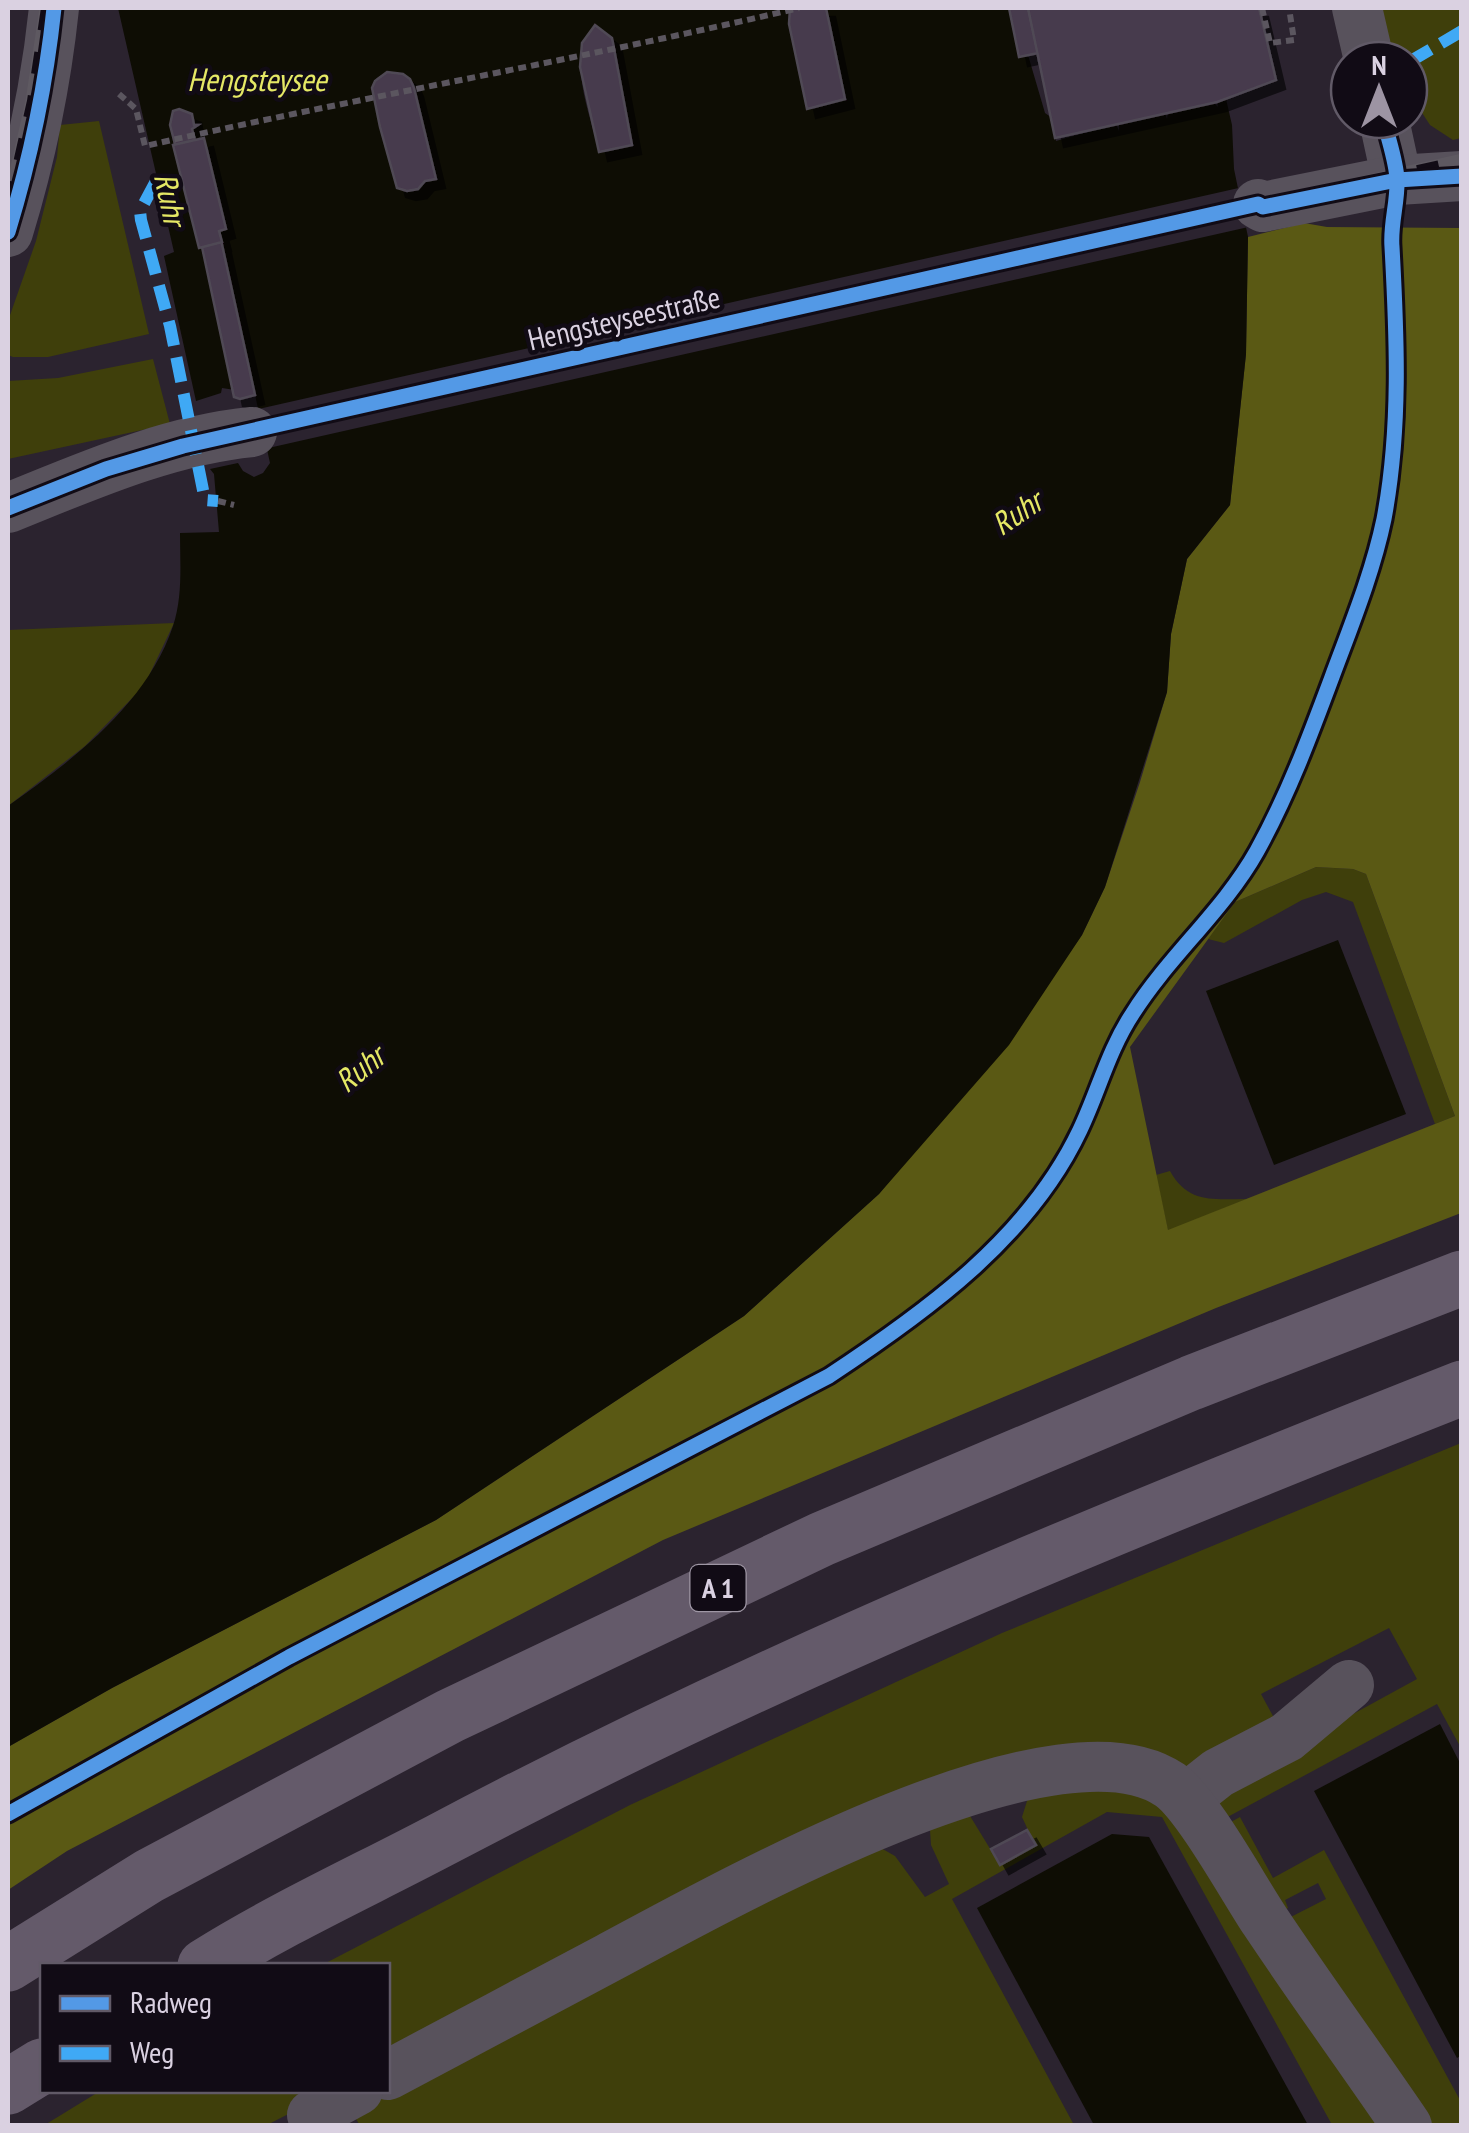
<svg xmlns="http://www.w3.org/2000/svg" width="1469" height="2133" viewBox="0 0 1469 2133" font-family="'PT Sans Narrow',sans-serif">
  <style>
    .green { fill: #3f3f0b }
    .forest { fill: #5a5914; fill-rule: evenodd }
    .water { fill: #0e0d04; fill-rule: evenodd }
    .pier { fill: #2b232f }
    .building { fill: #473a4e; stroke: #504954; stroke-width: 2.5; filter: url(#shadow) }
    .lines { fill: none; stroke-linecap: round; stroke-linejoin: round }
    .path { stroke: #5b565f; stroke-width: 6; stroke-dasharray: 8 5; stroke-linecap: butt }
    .minor { stroke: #58525c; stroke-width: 50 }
    .highway { stroke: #645a6a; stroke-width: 55 }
    .rail-casing { stroke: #5e5961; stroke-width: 11 }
    .rail { stroke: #110b15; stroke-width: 8; stroke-dasharray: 22; stroke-linecap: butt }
    .quiet { stroke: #3fa9f5; stroke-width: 12; stroke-dasharray: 25 12; stroke-linecap: butt }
    .cycleway-casing { stroke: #110b15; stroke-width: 21 }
    .cycleway { stroke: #5399e6; stroke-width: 15 }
    .labels { text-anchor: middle; stroke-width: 9; stroke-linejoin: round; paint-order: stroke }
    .shield { fill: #110b15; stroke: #9e96a4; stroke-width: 2.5 }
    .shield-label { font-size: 28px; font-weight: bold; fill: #dad1e1 }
    .street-label { font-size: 30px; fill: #dad1e1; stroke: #110b15 }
    .water-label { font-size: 32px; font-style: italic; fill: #e5e865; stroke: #110b15 }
  </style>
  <defs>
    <filter id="shadow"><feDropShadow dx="9" dy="9" stdDeviation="0" flood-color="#0009"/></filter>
  </defs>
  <rect width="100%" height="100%" fill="#2b232f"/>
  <!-- green -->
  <g class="green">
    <polygon points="1377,8 1461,8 1461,138 1453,140 1430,125 1409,93 1409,60 1392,60"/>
    <polygon points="99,121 149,334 48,357 13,357 8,355 8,321 36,241 57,157 60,125"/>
    <polygon points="153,359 170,424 8,459 8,381 58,378"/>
    <polygon points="174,623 144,686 85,746 8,806 8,630"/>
    <polygon points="1316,867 1353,869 1366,874 1455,1116 1435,1124 1353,902 1326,892 1302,900 1224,943 1208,939 1235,902"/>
    <path d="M1170,1171C1188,1204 1214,1199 1247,1199L1168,1231L1156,1175Z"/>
    <polygon points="1461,1443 1461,1748 1437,1704 1222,1820 1213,1813 1229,1782 1417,1679 1389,1628 1261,1694 1280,1729 1199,1770 1088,1757 388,2062 388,1966 320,1966 630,1805 1002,1633"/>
    <polygon points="1037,1786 1154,1789 1396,2125 1331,2123 1162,1817 1107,1812 952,1899 1074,2125 360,2126 353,2113 358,2099 865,1839 895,1856 925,1897 949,1884 931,1845 929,1815 967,1811 1000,1865 1035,1845 1022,1817 1027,1801"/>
    <polygon points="1240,1817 1273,1878 1324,1850 1461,2102 1461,2125 1417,2125 1279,1923 1326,1899 1318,1883 1285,1900 1288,1908 1273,1916 1229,1823"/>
    <polygon points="100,2091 333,2091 267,2125 43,2126"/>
  </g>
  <!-- forest -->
  <path class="forest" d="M1304,223L1327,227L1461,228V1213L1216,1308L663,1540L67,1851L8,1890V1747L112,1688L436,1520L744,1316L879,1194L1057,970L1082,935L1105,887L1140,782L1167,692L1171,634L1187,559L1230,505L1246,354L1248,237ZM1316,867L1353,869L1366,874L1455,1116L1168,1230L1130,1047L1235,902Z"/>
  <!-- water -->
  <g class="water">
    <path d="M118,8H790V22L845,99L826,8H1009L1019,57L1028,55L1045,113L1052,118L1056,141L1116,124L1119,131V123L1165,113L1167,119L1168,113L1214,103L1218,107L1217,102L1226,99L1232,125L1234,169L1248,237L1246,354L1230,505L1187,559L1171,634L1167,692L1105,887L1082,935L1009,1045L879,1194L744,1316L436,1520L112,1688L8,1747V806C73,760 147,704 173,626C183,596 180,563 180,533L219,532L214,474L210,469L238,463L243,471L254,477L263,473L270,463L219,231L226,228L204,138L195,140L192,129L198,126L194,125L192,114L179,109L173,111C165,133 189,208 196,236L202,247L235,390L222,388L221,393L196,401L164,256L174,252ZM596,25L612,38L631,145L599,152C591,115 564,55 596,25ZM387,72C401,72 409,75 414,88L435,179L425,181L418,189L397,187C392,172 369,94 374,82C377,76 382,75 387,72Z"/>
    <polygon points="1338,940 1406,1114 1274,1165 1206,991"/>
    <polygon points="1440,1724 1461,1765 1462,2055 1457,2058 1314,1791"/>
    <polygon points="1112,1834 1149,1837 1308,2125 1094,2125 977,1908"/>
  </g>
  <!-- pier -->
  <polygon class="pier" points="1243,187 1253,226 264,449 254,410"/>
  <!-- building -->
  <g class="building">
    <polygon points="790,8 826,8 845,99 807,109 789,24"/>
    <polygon points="1009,8 1028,8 1038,53 1019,57"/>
    <polygon points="1028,8 1259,8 1276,80 1217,102 1055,138"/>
    <polygon points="595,25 612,38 632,145 599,152 580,67 582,43"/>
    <polygon points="387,72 403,74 410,79 414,88 436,179 425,181 418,189 407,191 397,188 380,127 372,88 375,81"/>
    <polygon points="179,109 192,114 194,125 198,125 192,129 219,231 255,395 240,399 234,397 202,247 170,125 173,111"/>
    <polygon points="204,138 226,229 219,231 222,242 199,248 173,145"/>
    <polygon points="1027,1830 1036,1845 1000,1865 991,1849"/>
  </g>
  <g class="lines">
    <!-- path -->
    <g class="path">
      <polyline points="1262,8 1270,43 1294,40 1289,8"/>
      <path d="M119,94L136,109L145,146C362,97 582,59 799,8"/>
      <polyline points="292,423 1217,214"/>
      <polyline points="218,501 234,505"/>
    </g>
    <!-- minor -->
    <g class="minor">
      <polyline points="1357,8 1369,60"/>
      <polyline points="1384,120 1397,180"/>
      <polyline points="1258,204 1263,207 1397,180 1462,176"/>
      <path d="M8,232C31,157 46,85 54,8"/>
      <path d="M8,508C85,477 168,440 252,432"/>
      <polyline points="1185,1799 1218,1773 1287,1737 1349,1685"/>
      <path d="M388,2075C461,2036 535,1997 608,1958C717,1900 1056,1707 1170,1785C1198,1805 1243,1888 1265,1921C1311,1990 1360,2057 1407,2126"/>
      <polyline points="316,2126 312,2115 358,2090"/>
    </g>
    <!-- highway -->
    <g class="highway">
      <polyline points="8,1964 149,1876 450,1716 822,1539 1191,1383 1462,1278"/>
      <path d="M205,1966C280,1919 361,1882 439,1841C769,1666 1115,1525 1462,1388"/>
      <polyline points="8,2087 42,2066"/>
    </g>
    <!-- rail casing -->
    <g class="rail-casing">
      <g id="rail">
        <polyline points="8,203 31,101 45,8"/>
        <polyline points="8,513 86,479 200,444 1462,159"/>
      </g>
    </g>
    <!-- rail -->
    <use href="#rail" class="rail"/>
    <!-- quiet -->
    <g class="quiet">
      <polyline points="1409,62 1462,31"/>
      <polyline points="156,181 140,211 141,220 170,326 205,500 218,501"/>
    </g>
    <!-- cycleway casing -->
    <g class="cycleway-casing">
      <g id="cycleway">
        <path d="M8,232C31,157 46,85 54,8"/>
        <polyline points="8,508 106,469 183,446 1258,204 1263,207 1397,180 1462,176"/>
        <path d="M8,1814L289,1657L829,1376C926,1312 1029,1238 1080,1130C1099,1090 1108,1051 1133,1013C1169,956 1224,910 1257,851C1288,795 1310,736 1332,677C1351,626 1373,572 1384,519C1401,428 1397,338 1392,247C1390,224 1398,202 1397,179C1396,160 1388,139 1384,120"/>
      </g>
    </g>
    <!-- cycleway -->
    <use href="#cycleway" class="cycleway"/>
  </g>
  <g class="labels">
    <!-- shield labels -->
    <rect class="shield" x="690.5" y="1565" width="55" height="46" rx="8"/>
    <g class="shield-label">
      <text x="718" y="1598">A 1</text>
    </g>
    <!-- street labels -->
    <g class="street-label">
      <text transform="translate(624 319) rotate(-13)" y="10">Hengsteyseestraße</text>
    </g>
    <!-- water labels -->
    <g class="water-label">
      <text x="257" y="91">Hengsteysee</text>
      <text transform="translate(170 199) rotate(78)" y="11">Ruhr</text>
      <text transform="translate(1017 513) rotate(-34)" y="11">Ruhr</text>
      <text transform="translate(360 1069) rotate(-39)" y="11">Ruhr</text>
    </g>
  </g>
  <!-- border -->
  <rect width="1469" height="2133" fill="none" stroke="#dad1e1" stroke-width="20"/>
  <!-- legend -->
  <rect x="40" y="1963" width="350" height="130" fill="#110b15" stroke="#615a67" stroke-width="2.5"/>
  <rect x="60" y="1996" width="50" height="15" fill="#5399e6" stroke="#615a67" stroke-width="2.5"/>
  <text x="130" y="2013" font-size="30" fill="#dad1e1">Radweg</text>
  <rect x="60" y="2046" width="50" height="15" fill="#3fa9f5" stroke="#615a67" stroke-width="2.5"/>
  <text x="130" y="2063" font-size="30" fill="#dad1e1">Weg</text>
  <!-- north arrow -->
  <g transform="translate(1379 90)"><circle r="48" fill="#110b15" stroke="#615a67" stroke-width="2.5"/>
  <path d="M0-8L18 38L0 25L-18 38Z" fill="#9d94a3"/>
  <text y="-15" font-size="28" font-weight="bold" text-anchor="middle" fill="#dad1e1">N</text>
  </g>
</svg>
